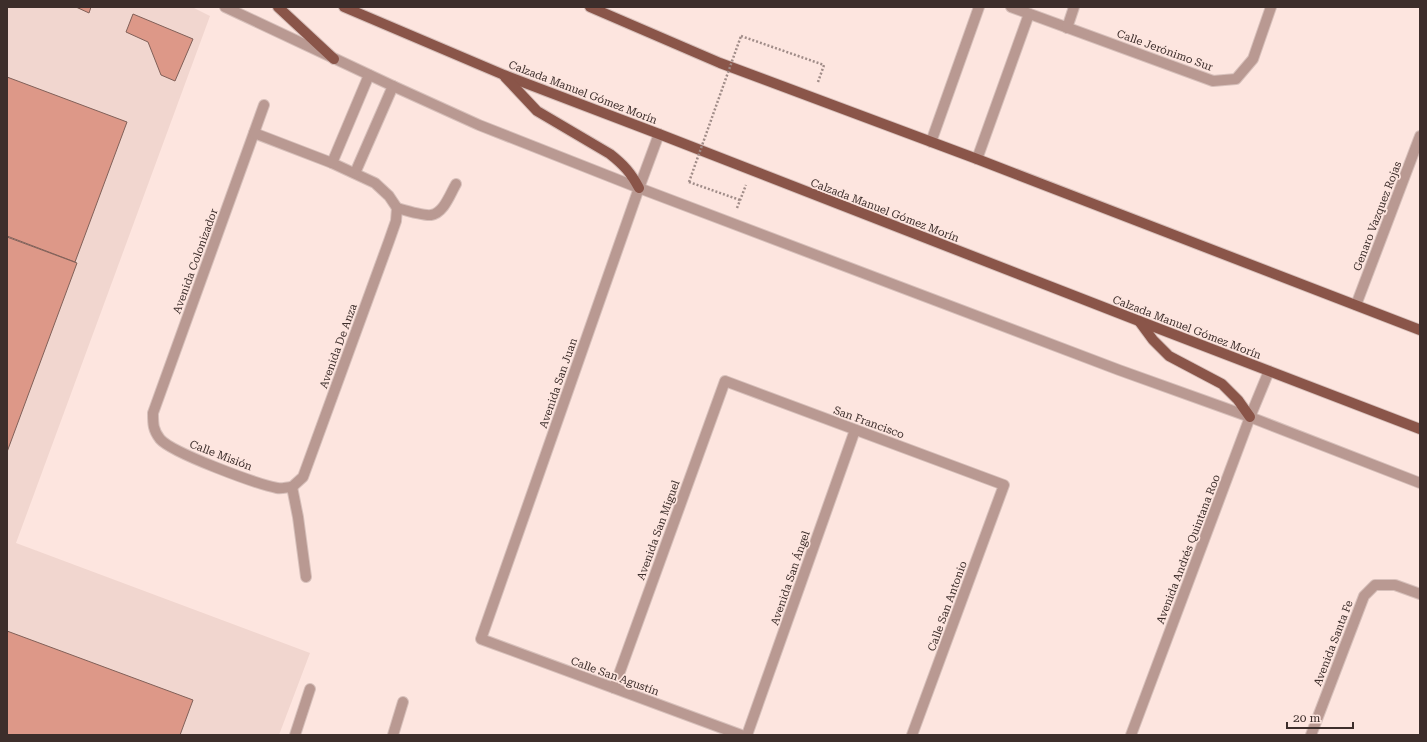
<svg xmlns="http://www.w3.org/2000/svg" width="1427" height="742" viewBox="0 0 1427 742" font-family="'Roboto Serif',serif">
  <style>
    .built { fill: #f1d6cf }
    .building { fill: #dd9888; stroke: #816058 }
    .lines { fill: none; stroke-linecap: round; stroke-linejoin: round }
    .minor-casing { stroke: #d7c0bb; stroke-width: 12 }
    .primary-casing { stroke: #d7c0bb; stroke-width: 12 }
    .path { stroke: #a08c88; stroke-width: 2.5; stroke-dasharray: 2 2; stroke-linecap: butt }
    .minor { stroke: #b99992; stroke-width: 10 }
    .primary { stroke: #8a5549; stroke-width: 10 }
    .path-bridge { stroke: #a08c88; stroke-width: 2.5; stroke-dasharray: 2 2; stroke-linecap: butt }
    .labels { text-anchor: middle; stroke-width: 3.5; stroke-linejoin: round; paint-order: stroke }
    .street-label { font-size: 11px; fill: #3d2e2b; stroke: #fde5df }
  </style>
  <rect width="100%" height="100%" fill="#fde5df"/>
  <!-- built -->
  <polygon class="built" points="7,7 192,7 210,16 16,543 310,653 279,735 7,735"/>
  <!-- building -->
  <g class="building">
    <polygon points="76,7 91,7 89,13"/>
    <polygon points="133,14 193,39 175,81 161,75 148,42 126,32"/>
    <polygon points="7,77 127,122 75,262 7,236"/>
    <polygon points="7,237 77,263 7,452"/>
    <polygon points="7,631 193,700 180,735 7,735"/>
  </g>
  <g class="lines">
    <!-- minor casing -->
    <g class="minor-casing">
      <g id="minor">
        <polyline points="225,7 393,86 479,125 639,188 1119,370 1250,417 1420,483"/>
        <polyline points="1011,7 1213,81 1236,79 1253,59 1271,7"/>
        <polyline points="1067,28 1074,7"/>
        <path d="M264,105L153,413C153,424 153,430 160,439C172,453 257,484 277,488C282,489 287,487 292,487"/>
        <polyline points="254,133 332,163 375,183 389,196 397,208"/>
        <polyline points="659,134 639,188 481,639 741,735"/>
        <polyline points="931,142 979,7"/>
        <polyline points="977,159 1029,14"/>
        <polyline points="332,163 369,75"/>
        <polyline points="355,173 393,86"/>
        <path d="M397,208C404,210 424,216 431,215C444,213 450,194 456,184"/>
        <polyline points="1356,305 1420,136"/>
        <polyline points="292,487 303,477 389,241 396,221 397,208"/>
        <polyline points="292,487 298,517 306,577"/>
        <polyline points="614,688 725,381 1004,485 912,735"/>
        <polyline points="295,735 310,689"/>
        <polyline points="393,735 403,702"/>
        <polyline points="747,735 855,430"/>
        <polyline points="1131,735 1250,417 1269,371"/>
        <polyline points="1311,735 1364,596 1375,585 1395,585 1420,594"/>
      </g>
    </g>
    <!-- primary casing -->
    <g class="primary-casing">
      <g id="primary">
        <polyline points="278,7 334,59"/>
        <polyline points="344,7 504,75 659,134 1139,321 1420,429"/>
        <polyline points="590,7 720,63 977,159 1420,330"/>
        <path d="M505,77L537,111L610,154C624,165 631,173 639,188"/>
        <polyline points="1139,321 1153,340 1169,356 1222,384 1238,400 1250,417"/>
      </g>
    </g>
    <!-- path -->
    <g class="path">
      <polyline points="741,36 824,65 818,82"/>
      <polyline points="689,182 740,200"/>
      <polyline points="737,208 746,185"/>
    </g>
    <!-- minor -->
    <use href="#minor" class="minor"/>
    <!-- primary -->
    <use href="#primary" class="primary"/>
    <!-- path-bridge -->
    <polyline class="path-bridge" points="689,182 741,36"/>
  </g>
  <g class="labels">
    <!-- street labels -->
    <g class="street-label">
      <text transform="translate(1165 50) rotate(20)" y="4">Calle Jerónimo Sur</text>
      <text transform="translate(583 92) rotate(21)" y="4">Calzada Manuel Gómez Morín</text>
      <text transform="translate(885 210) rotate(21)" y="4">Calzada Manuel Gómez Morín</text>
      <text transform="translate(1377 216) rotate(-69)" y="4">Genaro Vazquez Rojas</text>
      <text transform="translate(195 261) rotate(-70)" y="4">Avenida Colonizador</text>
      <text transform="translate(1187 327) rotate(21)" y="4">Calzada Manuel Gómez Morín</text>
      <text transform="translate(338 346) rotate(-70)" y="4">Avenida De Anza</text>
      <text transform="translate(558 383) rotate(-71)" y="4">Avenida San Juan</text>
      <text transform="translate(869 422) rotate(20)" y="4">San Francisco</text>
      <text transform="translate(221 455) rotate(21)" y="4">Calle Misión</text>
      <text transform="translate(658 530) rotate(-70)" y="4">Avenida San Miguel</text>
      <text transform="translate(1188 549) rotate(-69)" y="4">Avenida Andrés Quintana Roo</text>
      <text transform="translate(790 578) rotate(-71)" y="4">Avenida San Ángel</text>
      <text transform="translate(947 606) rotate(-70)" y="4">Calle San Antonio</text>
      <text transform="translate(1333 643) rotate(-69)" y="4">Avenida Santa Fe</text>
      <text transform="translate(615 676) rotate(20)" y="4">Calle San Agustín</text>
    </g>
  </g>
  <!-- border -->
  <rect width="1427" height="742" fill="none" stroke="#3d2e2b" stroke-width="16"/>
  <!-- scale -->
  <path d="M1287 722v6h66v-6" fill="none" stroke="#3d2e2b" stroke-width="2"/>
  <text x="1293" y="722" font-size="12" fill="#3d2e2b" stroke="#fde5df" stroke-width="3" paint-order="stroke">20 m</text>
</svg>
